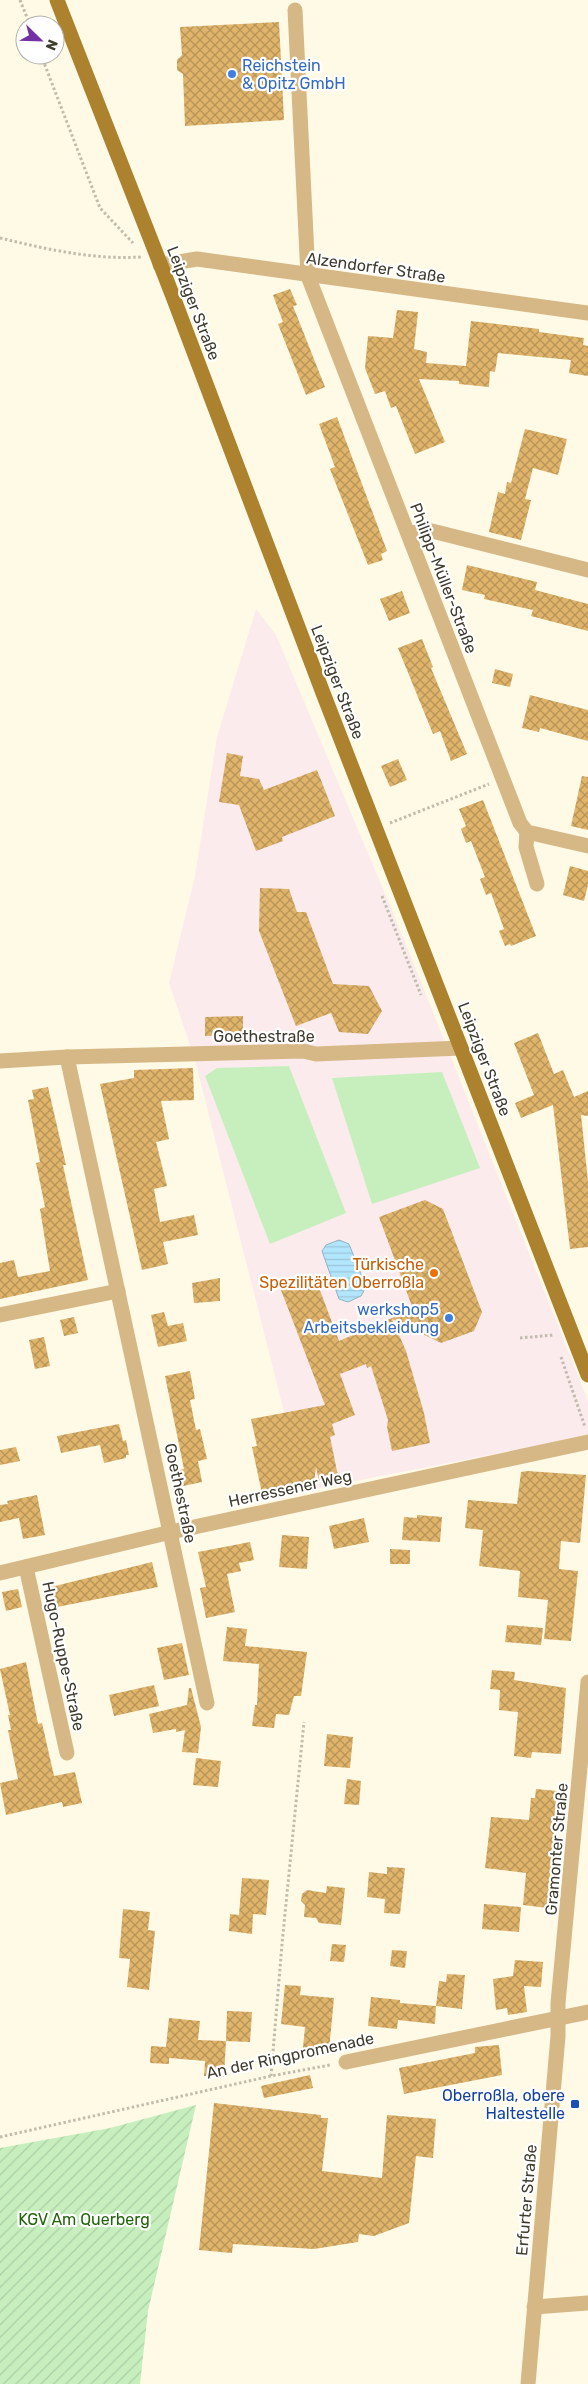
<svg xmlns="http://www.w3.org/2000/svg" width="588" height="2384" viewBox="0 0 588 2384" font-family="Rubik,sans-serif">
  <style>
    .commercial { fill: #fcebed }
    .grass { fill: #c7efbe }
    .garden { fill: url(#garden-furrows) }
    .water { fill: url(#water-rules); stroke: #90b3c0 }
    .building { fill: url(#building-cross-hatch) }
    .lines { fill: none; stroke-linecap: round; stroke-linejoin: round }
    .path { stroke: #c1bcab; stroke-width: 3; stroke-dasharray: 2.5 2.5; stroke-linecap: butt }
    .minor { stroke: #d6b886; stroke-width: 15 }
    .major { stroke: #ad822e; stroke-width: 15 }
    .shop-dot { fill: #3f7fe0; stroke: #fff; stroke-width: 2 }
    .food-dot { fill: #e8710a; stroke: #fff; stroke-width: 2 }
    .transit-dot { fill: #1a4fb4; stroke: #fff; stroke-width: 2 }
    .labels { text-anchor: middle; stroke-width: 4.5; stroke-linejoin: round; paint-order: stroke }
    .shop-label { font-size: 16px; fill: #366cbe; stroke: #fff; text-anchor: start }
    .street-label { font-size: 16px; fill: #403c2f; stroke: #fff }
    .food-label { font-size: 16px; fill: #c56008; stroke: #fff; text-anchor: end }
    .transit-label { font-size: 16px; fill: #164399; stroke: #fff; text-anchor: end }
    .park-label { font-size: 16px; fill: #24660e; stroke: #fff }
  </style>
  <defs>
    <pattern id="garden-furrows" width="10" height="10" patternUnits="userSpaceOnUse" patternTransform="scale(1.25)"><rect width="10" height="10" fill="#c7efbe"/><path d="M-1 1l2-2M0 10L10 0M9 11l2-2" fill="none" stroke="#accea4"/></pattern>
    <pattern id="water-rules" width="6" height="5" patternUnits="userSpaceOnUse" patternTransform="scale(1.25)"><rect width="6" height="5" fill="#b2e6fe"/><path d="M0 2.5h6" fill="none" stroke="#9ac6da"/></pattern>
    <pattern id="building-cross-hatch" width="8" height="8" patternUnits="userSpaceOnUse" patternTransform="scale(1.25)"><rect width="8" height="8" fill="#e0b46a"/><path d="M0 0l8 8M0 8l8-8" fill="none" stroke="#b79458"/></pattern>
  </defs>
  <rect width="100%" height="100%" fill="#fffae6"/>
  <!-- commercial -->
  <polygon class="commercial" points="256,609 276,635 399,927 588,1401 588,1436 304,1491 195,1060 169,983 195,876 217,737"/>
  <!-- grass -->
  <g class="grass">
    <polygon points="289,1066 346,1213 270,1244 205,1076 217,1068"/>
    <polygon points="442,1072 480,1168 372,1204 332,1078"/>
  </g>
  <!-- garden -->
  <polygon class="garden" points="196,2105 148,2311 140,2384 0,2384 0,2148 110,2128"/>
  <!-- water -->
  <polygon class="water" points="339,1240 349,1244 366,1287 361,1296 348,1302 339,1299 322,1251 326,1245"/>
  <!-- building -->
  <g class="building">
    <polygon points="279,22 284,120 185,126 183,74 177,70 177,60 182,55 180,27"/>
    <polygon points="290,289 297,305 293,306 325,387 306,395 278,324 283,322 273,295"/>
    <polygon points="397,310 418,312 414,349 427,352 426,363 466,366 471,321 539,329 539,332 584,338 583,345 588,346 588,376 569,373 571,360 498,353 495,372 490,371 489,387 459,384 459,381 419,379 445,442 415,454 396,406 391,408 385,391 375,394 365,368 368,336 393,338"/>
    <polygon points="337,417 387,551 381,554 383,560 368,565 330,469 335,467 319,424"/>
    <polygon points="525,429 567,439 558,475 533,468 525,499 531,500 521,540 489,532 498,492 505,494 507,482 511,483"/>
    <polygon points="467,565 537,582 535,590 588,604 588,631 531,616 533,610 484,599 485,595 462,590"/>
    <polygon points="402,591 410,613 389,621 380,599"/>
    <polygon points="422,639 433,667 431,668 467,754 451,761 440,731 433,734 398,648"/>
    <polygon points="495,669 513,674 510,687 492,683"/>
    <polygon points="530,695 588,710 588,741 540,728 539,732 522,728"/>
    <polygon points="227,753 243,756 240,776 259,779 264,790 317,770 335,816 282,837 283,841 256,851 239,805 219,802"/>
    <polygon points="398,759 407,780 390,787 381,766"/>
    <polygon points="582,776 588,777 588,830 571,826"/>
    <polygon points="483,800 536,936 511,946 510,944 505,946 499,931 504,929 491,893 486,895 480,879 485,877 471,841 466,843 461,829 466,826 459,809"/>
    <polygon points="570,866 588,871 588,885 584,901 563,895"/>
    <polygon points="260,888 289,889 297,912 306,912 333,984 369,986 382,1011 368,1034 339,1032 331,1013 296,1026 259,931"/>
    <polygon points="243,1016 243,1035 205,1036 205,1017"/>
    <polygon points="538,1033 554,1074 563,1070 574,1097 588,1091 588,1116 581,1115 588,1181 588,1247 570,1249 553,1105 521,1118 515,1103 534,1095 514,1043"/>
    <polygon points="193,1068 194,1100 161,1101 169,1139 156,1142 167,1186 154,1189 160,1222 194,1215 198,1235 163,1242 168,1264 142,1270 100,1084 134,1078 134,1070"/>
    <polygon points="48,1087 66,1165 63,1165 88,1280 0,1299 0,1263 14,1260 18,1277 50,1271 40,1209 45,1207 36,1163 40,1162 28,1100 34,1099 32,1090"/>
    <polygon points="425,1200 443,1209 482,1312 474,1331 441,1343 392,1319 406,1351 424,1413 430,1443 392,1451 387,1427 388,1420 371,1366 367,1368 366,1364 340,1374 355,1415 332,1424 335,1435 330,1437 338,1476 319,1481 316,1467 314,1482 262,1493 252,1447 257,1446 251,1419 325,1405 281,1290 315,1277 339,1341 413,1309 379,1217"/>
    <polygon points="220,1278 220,1301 194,1303 192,1283"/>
    <polygon points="164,1312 168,1326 183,1323 187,1341 158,1347 151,1315"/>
    <polygon points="74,1317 78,1333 64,1336 60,1320"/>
    <polygon points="44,1337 50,1366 35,1369 29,1340"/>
    <polygon points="190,1371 195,1399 190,1400 196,1430 200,1429 207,1459 198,1461 202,1482 183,1486 180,1470 184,1469 165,1376"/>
    <polygon points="119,1424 123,1441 126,1440 129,1455 126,1455 126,1458 104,1463 100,1445 61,1453 57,1436"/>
    <polygon points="16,1447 20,1461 0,1465 0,1450"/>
    <polygon points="527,1471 586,1475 580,1543 561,1541 559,1569 578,1571 571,1641 544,1639 548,1600 518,1597 520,1571 479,1566 483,1530 465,1528 468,1500 517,1504 521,1472"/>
    <polygon points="37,1495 45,1535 23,1539 19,1518 0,1522 0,1505 8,1504 7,1501"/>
    <polygon points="417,1515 442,1517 440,1542 402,1540 404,1517 417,1518"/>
    <polygon points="364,1518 369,1542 334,1549 329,1526"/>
    <polygon points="282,1535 309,1537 307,1569 279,1567"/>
    <polygon points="250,1542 254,1560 239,1563 241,1571 227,1574 235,1612 206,1618 200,1588 206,1587 198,1552"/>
    <polygon points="390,1549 410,1550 410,1564 390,1564"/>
    <polygon points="152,1562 158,1587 52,1608 47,1588"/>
    <polygon points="18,1589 22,1607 6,1611 2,1592"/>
    <polygon points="507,1625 543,1628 541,1645 505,1642"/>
    <polygon points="227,1627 247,1629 245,1646 307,1652 301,1696 294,1696 289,1715 276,1714 274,1728 252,1726 255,1705 257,1705 259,1664 223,1661"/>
    <polygon points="182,1643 189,1675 164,1680 157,1648"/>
    <polygon points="26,1662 38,1724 42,1723 54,1776 75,1772 82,1803 63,1807 62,1802 6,1815 0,1783 18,1779 8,1730 11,1730 8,1715 10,1715 0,1669"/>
    <polygon points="492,1670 515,1672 514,1680 566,1688 561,1754 532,1752 531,1758 514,1756 518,1712 499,1710 500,1690 490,1689"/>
    <polygon points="154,1685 159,1706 114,1716 109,1695"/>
    <polygon points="189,1688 191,1688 201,1727 198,1753 182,1752 185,1730 176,1732 176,1729 153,1733 149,1714 187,1705"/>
    <polygon points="327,1734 353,1737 350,1768 324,1766"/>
    <polygon points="196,1758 221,1761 218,1787 193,1785"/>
    <polygon points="347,1779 361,1781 359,1805 344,1804"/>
    <polygon points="536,1789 557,1791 548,1908 523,1905 526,1873 485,1868 491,1817 529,1820 531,1798 535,1798"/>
    <polygon points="387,1867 405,1868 400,1914 384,1913 385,1899 367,1897 369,1872 387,1874"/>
    <polygon points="242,1878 269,1880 266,1915 253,1914 252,1934 229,1931 230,1914 239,1915"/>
    <polygon points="327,1886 345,1888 341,1925 319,1923 316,1918 304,1917 305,1905 301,1901 302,1894 307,1890 326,1893"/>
    <polygon points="484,1904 521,1907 519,1932 482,1929"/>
    <polygon points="123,1909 150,1912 148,1930 155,1931 149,1990 127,1987 130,1959 119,1958"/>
    <polygon points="332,1944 346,1945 344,1962 330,1961"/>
    <polygon points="392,1950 407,1951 405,1968 390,1966"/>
    <polygon points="515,1960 543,1962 541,1987 524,1986 527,2012 508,2015 507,2008 496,2010 493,1979 513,1976"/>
    <polygon points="447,1974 465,1975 462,2009 436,2006 439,1981 446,1982"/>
    <polygon points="285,1985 301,1986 300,1995 334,1998 329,2050 303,2048 305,2027 281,2024"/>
    <polygon points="371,1997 400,2000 400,2003 436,2006 435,2024 398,2020 397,2029 368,2026"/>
    <polygon points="227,2011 252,2012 250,2042 226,2041 224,2077 204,2076 205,2061 169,2058 169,2064 150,2063 151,2046 166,2047 169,2018 200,2021 198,2040 226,2041"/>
    <polygon points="499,2045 502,2075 404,2094 399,2068 475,2053 475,2047"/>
    <polygon points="310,2075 313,2088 264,2098 261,2086"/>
    <polygon points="214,2103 321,2115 321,2118 328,2118 322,2171 382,2178 387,2115 436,2119 433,2158 416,2156 409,2223 374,2236 359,2234 358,2242 314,2249 233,2244 232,2253 199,2250"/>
  </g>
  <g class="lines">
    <!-- path -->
    <g class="path">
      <polyline points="20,0 30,25"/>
      <polyline points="41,55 100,208 133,243"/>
      <path d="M0,238C46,249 93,260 141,257"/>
      <polyline points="390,823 489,784"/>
      <polyline points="382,896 421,995"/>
      <polyline points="520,1338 554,1335"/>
      <polyline points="561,1357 585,1427"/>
      <polyline points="271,2076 282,1944 304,1722"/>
      <polyline points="0,2137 271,2076 330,2065"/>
    </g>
    <!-- minor -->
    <g class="minor">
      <polyline points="295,10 308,276 520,823 527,832 588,846"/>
      <polyline points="160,265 197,259 588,313"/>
      <polyline points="408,533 432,531 588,570"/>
      <polyline points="527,832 526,847 537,884"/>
      <polyline points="67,1057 207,1703"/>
      <polyline points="0,1061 67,1057 303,1051 316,1054 461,1048"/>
      <polyline points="0,1315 118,1291"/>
      <polyline points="26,1567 67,1753"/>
      <polyline points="0,1573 171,1532 588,1442"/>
      <polyline points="346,2062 588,2012"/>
      <polyline points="534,2307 588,2303"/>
      <polyline points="528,2384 558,2036 558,2003 588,1682"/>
    </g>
    <!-- major -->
    <polyline class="major" points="57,0 172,294 323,693 588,1375"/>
  </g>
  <!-- markers -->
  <g class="shop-dot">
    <circle cx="232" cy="74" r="5"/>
    <circle cx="449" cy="1318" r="5"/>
  </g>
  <circle class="food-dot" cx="434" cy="1273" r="5"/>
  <rect class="transit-dot" x="570" y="2099" width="10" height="10" rx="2.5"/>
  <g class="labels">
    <!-- shop labels -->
    <g class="shop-label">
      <text x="242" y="71">Reichstein<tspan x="242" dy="18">&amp; Opitz GmbH</tspan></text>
      <text x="439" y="1315" text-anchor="end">werkshop5<tspan x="439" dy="18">Arbeitsbekleidung</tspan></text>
    </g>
    <!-- street labels -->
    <g class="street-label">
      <text transform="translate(376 267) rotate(8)" y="6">Alzendorfer Straße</text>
      <text transform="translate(194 303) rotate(69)" y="6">Leipziger Straße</text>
      <text transform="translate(444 578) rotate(69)" y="6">Philipp-Müller-Straße</text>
      <text transform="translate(338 682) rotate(69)" y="6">Leipziger Straße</text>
      <text x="264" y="1042">Goethestraße</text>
      <text transform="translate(485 1059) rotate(69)" y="6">Leipziger Straße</text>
      <text transform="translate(290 1488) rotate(-12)" y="6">Herressener Weg</text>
      <text transform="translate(181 1493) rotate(78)" y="6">Goethestraße</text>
      <text transform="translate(64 1656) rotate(78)" y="6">Hugo-Ruppe-Straße</text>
      <text transform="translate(556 1849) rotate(-85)" y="6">Gramonter Straße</text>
      <text transform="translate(290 2055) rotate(-12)" y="6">An der Ringpromenade</text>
      <text transform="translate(526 2200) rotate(-85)" y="6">Erfurter Straße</text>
    </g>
    <!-- food labels -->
    <g class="food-label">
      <text x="424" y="1270">Türkische<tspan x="424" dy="18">Spezilitäten Oberroßla</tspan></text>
    </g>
    <!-- transit labels -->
    <g class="transit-label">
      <text x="565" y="2101">Oberroßla, obere<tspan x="565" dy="18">Haltestelle</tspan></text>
    </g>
    <!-- park labels -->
    <g class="park-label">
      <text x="84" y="2225">KGV Am Querberg</text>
    </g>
  </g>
  <!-- north arrow -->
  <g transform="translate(40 40) rotate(113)"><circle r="24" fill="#ffffff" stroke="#b3b1ac"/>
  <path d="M0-4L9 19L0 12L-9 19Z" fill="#7230a4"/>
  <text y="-8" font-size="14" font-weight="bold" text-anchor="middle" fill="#403c2f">N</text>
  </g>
</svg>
